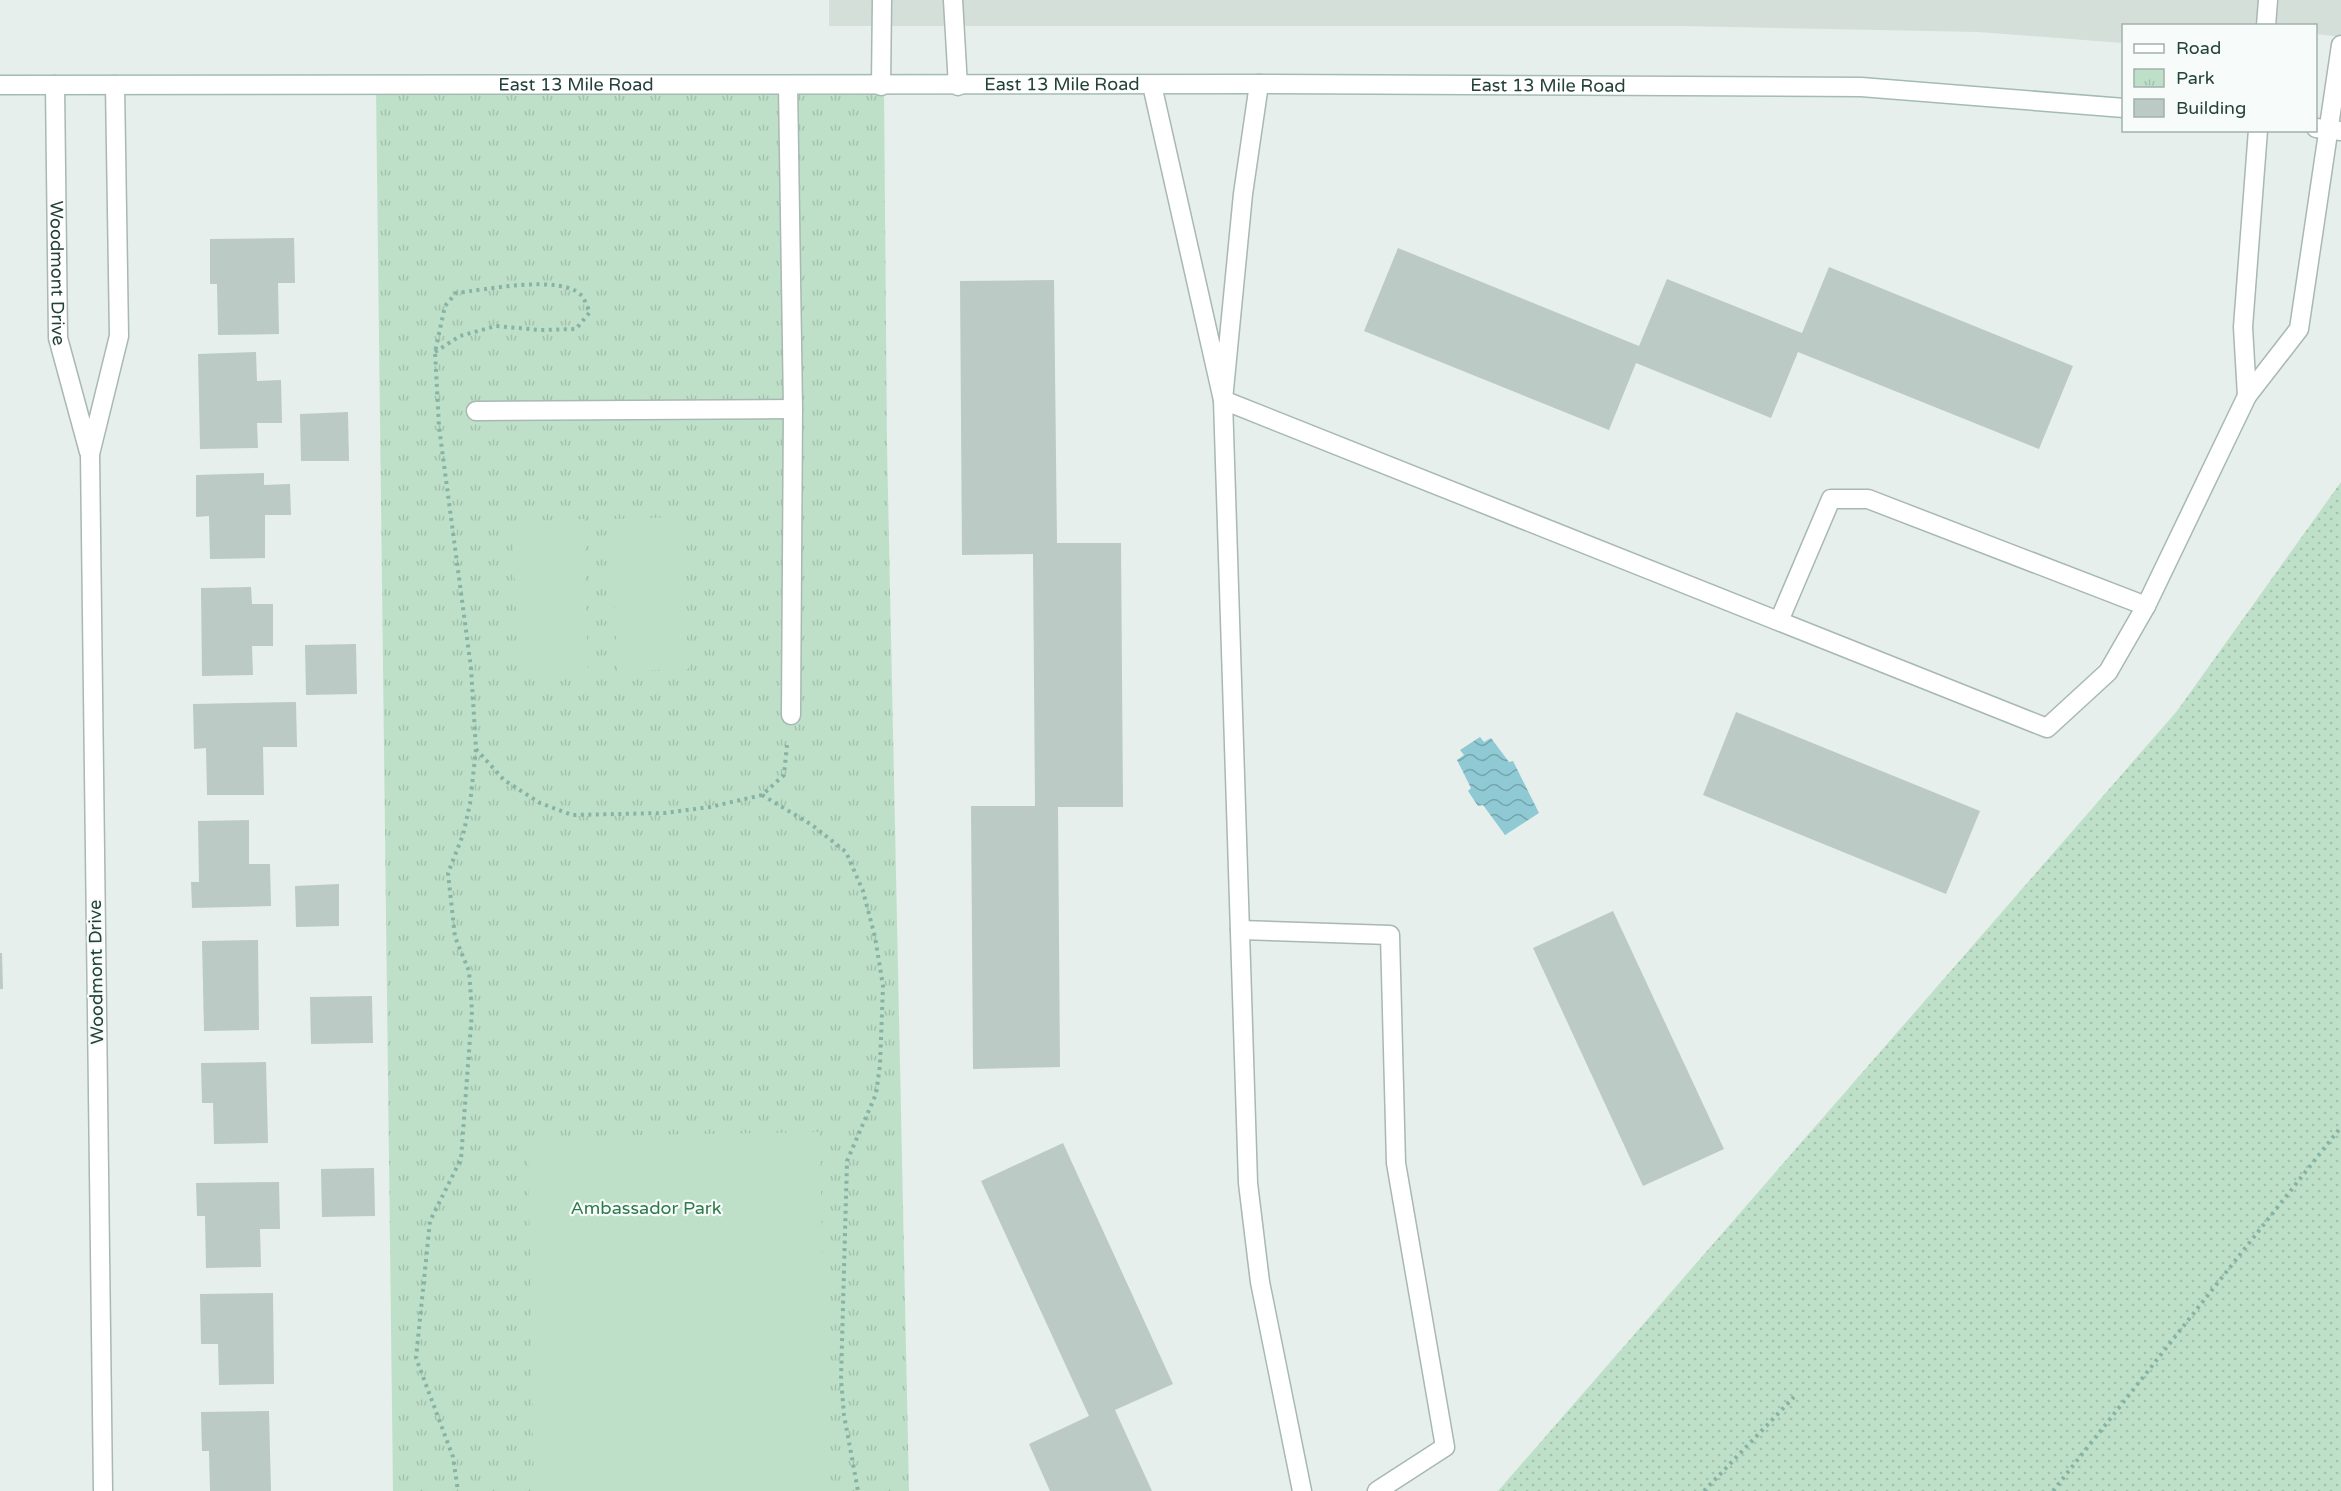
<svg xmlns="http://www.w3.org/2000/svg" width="2341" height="1491" viewBox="0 0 2341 1491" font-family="'Varela Round',sans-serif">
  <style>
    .built { fill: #d4dfda }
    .grass { fill: url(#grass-dots) }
    .park { fill: url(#park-tufts) }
    .pitch { fill: #bfe0c8 }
    .water { fill: url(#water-waves) }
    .building { fill: #bbcac4 }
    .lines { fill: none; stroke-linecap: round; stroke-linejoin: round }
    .lane-casing { stroke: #a8b8b2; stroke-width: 21 }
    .street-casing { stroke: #a8b8b2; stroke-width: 21 }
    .secondary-casing { stroke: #a4bbb3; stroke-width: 21 }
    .path { stroke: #86b3a5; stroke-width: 4; stroke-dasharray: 3 4.5; stroke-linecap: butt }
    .lane { stroke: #fff; stroke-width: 18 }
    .street { stroke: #fff; stroke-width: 18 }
    .secondary { stroke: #fff; stroke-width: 18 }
    .labels { text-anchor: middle; stroke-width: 4.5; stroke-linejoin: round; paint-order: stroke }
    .street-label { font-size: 18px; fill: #24423a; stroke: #f7fbf9 }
    .park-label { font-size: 18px; fill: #2d7a4b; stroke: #f7fbf9 }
  </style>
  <defs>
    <pattern id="grass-dots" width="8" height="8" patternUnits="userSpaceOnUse" patternTransform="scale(1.5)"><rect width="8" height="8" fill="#bfe0c8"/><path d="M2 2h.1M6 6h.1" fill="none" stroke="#a4c1ad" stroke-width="1.8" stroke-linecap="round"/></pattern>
    <pattern id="park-tufts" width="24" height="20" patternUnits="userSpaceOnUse" patternTransform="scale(1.5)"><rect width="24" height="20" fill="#bfe0c8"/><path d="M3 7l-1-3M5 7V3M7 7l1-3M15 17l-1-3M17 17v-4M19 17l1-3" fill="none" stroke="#a4c1ad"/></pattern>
    <pattern id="water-waves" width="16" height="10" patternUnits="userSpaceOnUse" patternTransform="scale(1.5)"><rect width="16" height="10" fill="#8ec9d4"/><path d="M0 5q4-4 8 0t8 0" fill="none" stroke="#74a5ad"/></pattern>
  </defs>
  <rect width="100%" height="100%" fill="#e6efeb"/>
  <!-- built -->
  <polygon class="built" points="829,0 2341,0 2341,37 2316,34 2316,26 2124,26 2123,43 1978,32 1681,26 829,26"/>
  <!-- grass -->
  <polygon class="grass" points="2341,482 2341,1491 1498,1491 2177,711"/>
  <!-- park -->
  <polygon class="park" points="376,91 884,91 887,446 909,1491 393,1491"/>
  <!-- pitch -->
  <g class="pitch">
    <polygon points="683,517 688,669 617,671 612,519"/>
    <polygon points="584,519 588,672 518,674 513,522"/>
    <polygon points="820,1132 826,1491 534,1491 528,1137"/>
  </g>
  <!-- water -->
  <polygon class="water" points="1480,737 1484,742 1491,738 1509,762 1513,761 1539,813 1505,835 1483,805 1478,806 1468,791 1471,788 1457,760 1464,755 1460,750"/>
  <!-- building -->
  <g class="building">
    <polygon points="294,238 295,283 278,283 279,334 218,335 217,284 210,284 210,239"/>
    <polygon points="1398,248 1639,346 1667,279 1802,333 1829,267 2073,366 2039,449 1798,352 1771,418 1636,363 1609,430 1364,331"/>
    <polygon points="1054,280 1057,543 1121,543 1123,807 1058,807 1060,1067 973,1069 971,806 1035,806 1033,554 962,555 960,281"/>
    <polygon points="256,352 257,381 281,380 282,423 257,423 258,448 200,449 198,354"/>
    <polygon points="348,412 349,461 301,461 300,414"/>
    <polygon points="264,473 264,485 290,484 291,515 265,515 265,558 210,559 209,516 196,517 196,475"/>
    <polygon points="251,587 252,604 273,604 273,646 252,646 253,675 202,676 201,588"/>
    <polygon points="356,644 357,694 306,695 305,645"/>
    <polygon points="296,702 297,747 263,747 264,795 207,795 206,748 194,749 193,704"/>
    <polygon points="1736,712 1980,811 1946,894 1703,795"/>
    <polygon points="249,820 249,864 270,864 271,906 192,908 191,882 199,882 198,821"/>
    <polygon points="339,884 339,926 296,927 295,886"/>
    <polygon points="1613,911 1724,1149 1643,1186 1533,948"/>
    <polygon points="258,940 259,1030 204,1031 202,941"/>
    <polygon points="0,953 2,953 3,989 0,989"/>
    <polygon points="372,996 373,1043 311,1044 310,997"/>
    <polygon points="266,1062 268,1143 214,1144 213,1103 202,1103 201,1063"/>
    <polygon points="1063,1143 1173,1384 1115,1410 1152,1491 1050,1491 1029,1444 1089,1416 981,1181"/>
    <polygon points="374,1168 375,1216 322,1217 321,1169"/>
    <polygon points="279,1182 280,1229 260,1229 261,1267 206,1268 205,1216 197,1216 196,1183"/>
    <polygon points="273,1293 274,1384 219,1385 218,1344 201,1344 200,1294"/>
    <polygon points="269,1411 271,1491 210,1491 209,1451 202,1451 201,1412"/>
  </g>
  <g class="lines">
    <!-- lane casing -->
    <g class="lane-casing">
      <g id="lane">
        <polyline points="953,0 958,86"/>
        <polyline points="2266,26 2268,0"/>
        <polyline points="788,85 793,409 791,715"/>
        <polyline points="1152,85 1223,400 1243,194 1259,84"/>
        <polyline points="881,86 882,0"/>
        <polyline points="2247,396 2243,327 2258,130"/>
        <polyline points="476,411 793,409"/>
        <polyline points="1779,621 1831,499 1868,499 2146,606"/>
        <polyline points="1240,930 1390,935 1396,1163 1445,1447 1377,1491"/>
        <polyline points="1302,1491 1260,1282 1248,1183 1223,400 2047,728 2108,672 2146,606 2247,396 2299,329 2341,45"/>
      </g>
    </g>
    <!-- street casing -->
    <g class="street-casing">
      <g id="street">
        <path id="s1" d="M55,85L58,338L89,452"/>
        <polyline points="103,1491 90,454 119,336 115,85"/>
      </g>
    </g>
    <!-- secondary casing -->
    <g class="secondary-casing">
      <g id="secondary">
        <path id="s2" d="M0,85L1259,84L1861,87L2124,108"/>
        <polyline points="2316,128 2341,131"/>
      </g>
    </g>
    <!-- path -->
    <g class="path">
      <path d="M435,352L460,336L496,326L540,330L576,329L590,312C587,307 585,299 581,295C561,274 484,290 456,293L445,306L435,352L439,427L471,668L476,749L470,804L463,835L448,873L455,937L469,971L472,1011L461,1159L430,1221L416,1358L453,1457L458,1491"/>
      <polyline points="476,749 504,780 540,803 572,815 665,813 710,807 762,795 784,775 787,745"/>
      <polyline points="762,795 812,825 846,852 863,891 875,937 883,986 880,1065 876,1094 847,1161 841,1379 844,1415 858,1491"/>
      <polyline points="1704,1491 1794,1397"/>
      <polyline points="2053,1491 2341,1127"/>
    </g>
    <!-- lane -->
    <use href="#lane" class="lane"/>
    <!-- street -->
    <use href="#street" class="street"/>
    <!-- secondary -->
    <use href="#secondary" class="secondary"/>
  </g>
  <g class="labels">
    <!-- street labels -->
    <g class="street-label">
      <text dy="6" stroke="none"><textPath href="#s2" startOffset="1062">East 13 Mile Road</textPath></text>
      <text dy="6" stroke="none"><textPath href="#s2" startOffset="1548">East 13 Mile Road</textPath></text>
      <text dy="6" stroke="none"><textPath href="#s2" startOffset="576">East 13 Mile Road</textPath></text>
      <text dy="6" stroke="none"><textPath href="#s1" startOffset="188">Woodmont Drive</textPath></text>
      <text transform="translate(96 972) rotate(-91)" y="6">Woodmont Drive</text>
    </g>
    <!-- park labels -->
    <g class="park-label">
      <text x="646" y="1214">Ambassador Park</text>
    </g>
  </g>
  <!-- legend -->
  <rect x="2122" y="24" width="195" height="108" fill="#f7fbf9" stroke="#a3b1ad" stroke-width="1.5"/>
  <rect x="2134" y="44" width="30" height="9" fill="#ffffff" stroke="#a3b1ad" stroke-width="1.5"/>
  <text x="2176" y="54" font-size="18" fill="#24423a">Road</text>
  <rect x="2134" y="69" width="30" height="18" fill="url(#park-tufts)" stroke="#a3b1ad" stroke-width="1.5"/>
  <text x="2176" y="84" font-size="18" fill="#24423a">Park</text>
  <rect x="2134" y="99" width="30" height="18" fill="#bbcac4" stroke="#a3b1ad" stroke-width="1.5"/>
  <text x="2176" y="114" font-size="18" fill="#24423a">Building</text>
</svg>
